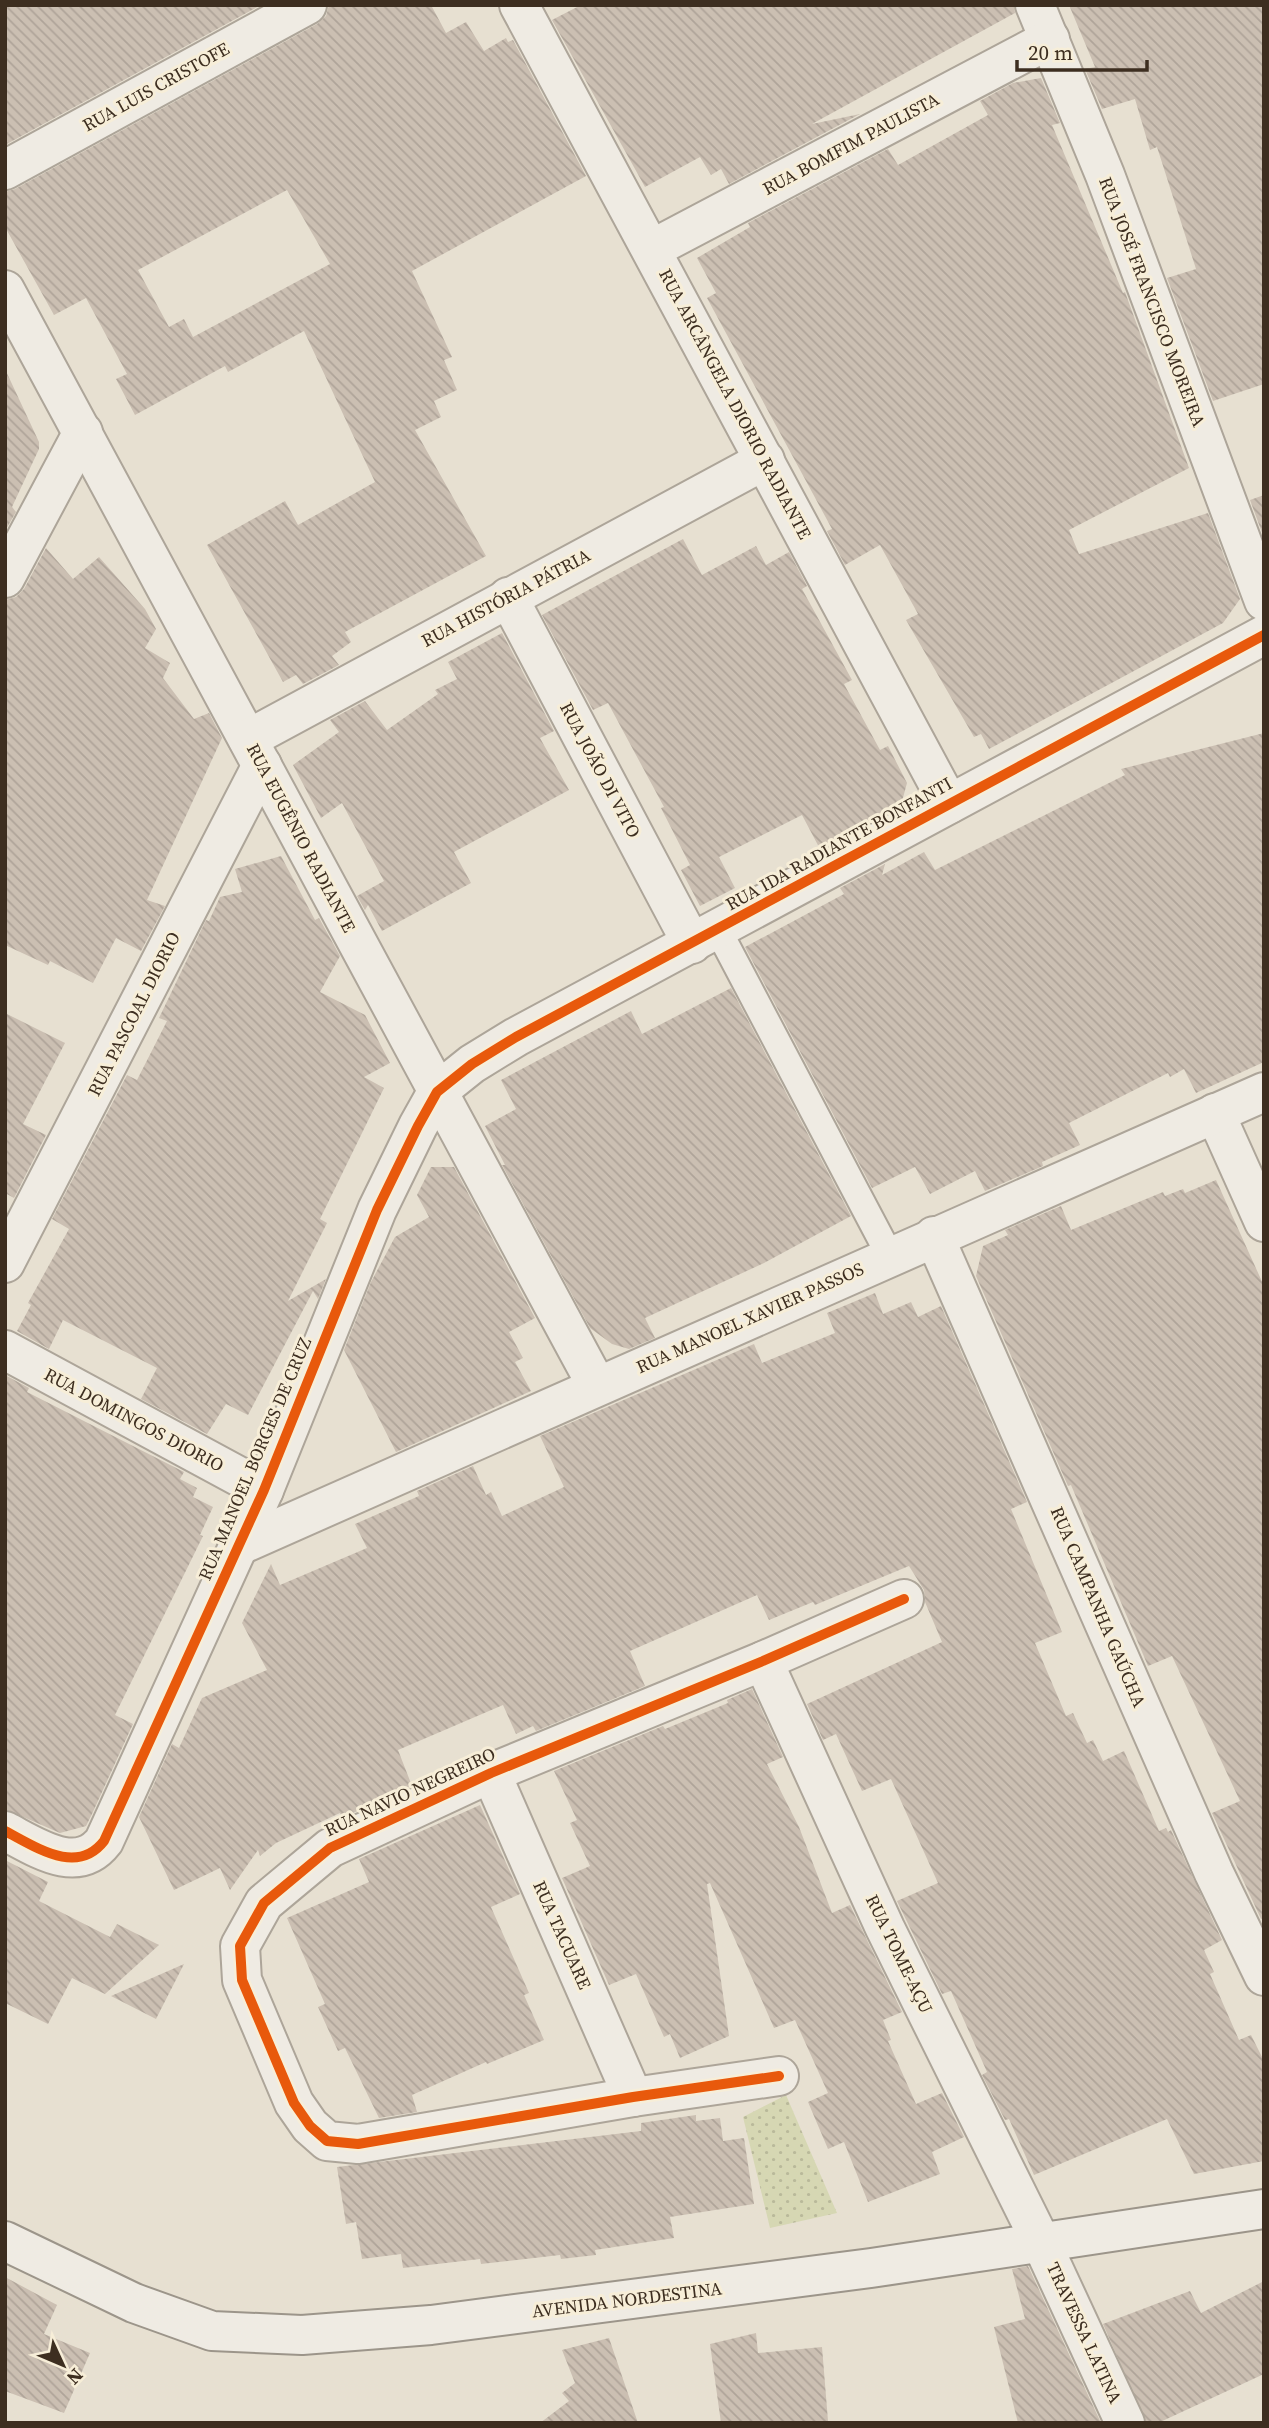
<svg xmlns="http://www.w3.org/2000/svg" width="1269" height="2428" viewBox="0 0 1269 2428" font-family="'Source Serif 4',serif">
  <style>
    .grass { fill: url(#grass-dots) }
    .building { fill: url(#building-back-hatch); fill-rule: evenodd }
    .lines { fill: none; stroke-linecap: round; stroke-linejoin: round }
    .service-casing { stroke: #ada599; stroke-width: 30 }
    .minor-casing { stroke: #ada599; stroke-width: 42 }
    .secondary-casing { stroke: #9c958a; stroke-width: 42 }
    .service { stroke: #efebe3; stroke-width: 26 }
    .minor { stroke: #efebe3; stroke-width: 38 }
    .secondary { stroke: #efebe3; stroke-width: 38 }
    .cycleway-casing { stroke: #f7eed8; stroke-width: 15 }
    .cycleway { stroke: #e8590c; stroke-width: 10 }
    .labels { text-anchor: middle; stroke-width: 6; stroke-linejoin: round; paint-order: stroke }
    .street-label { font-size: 18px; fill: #3d2e20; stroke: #f7eed8 }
  </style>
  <defs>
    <pattern id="grass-dots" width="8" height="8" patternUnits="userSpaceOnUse" patternTransform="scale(1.75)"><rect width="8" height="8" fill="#d6d7b3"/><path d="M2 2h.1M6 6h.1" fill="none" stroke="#b9b99a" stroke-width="1.8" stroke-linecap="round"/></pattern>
    <pattern id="building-back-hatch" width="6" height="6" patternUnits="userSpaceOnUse" patternTransform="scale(1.75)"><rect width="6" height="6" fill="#cbbfb2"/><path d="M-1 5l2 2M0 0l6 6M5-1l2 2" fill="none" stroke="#afa499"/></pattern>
  </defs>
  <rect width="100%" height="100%" fill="#e7e0d1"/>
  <!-- grass -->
  <polygon class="grass" points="786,2095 837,2213 770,2228 743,2117"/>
  <!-- building -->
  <g class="building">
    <polygon points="5,5 261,5 5,145"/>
    <path d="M329,5H431L446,33L466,22L484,51L506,38L508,42L513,40L586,176L412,271L452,357L444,360L457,390L434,401L441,417L415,430L486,556L345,632L351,642L332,656L339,665L303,684L296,675L283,682L207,545L285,501L298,525L375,482L304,331L228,372L225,366L135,415L116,379L127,374L86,298L54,315L5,227V192L15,189L317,24L326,16ZM287,190L330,264L193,337L184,319L169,327L138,270Z"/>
    <polygon points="581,5 1014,5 1015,13 812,124 860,114 729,184 721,169 711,175 700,157 645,187 552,20"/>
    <polygon points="1069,5 1264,5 1264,384 1213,401 1167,278 1196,269 1157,147 1150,150 1135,99 1102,109 1085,69 1095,67"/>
    <polygon points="1041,78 1060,123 1052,125 1123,293 1125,292 1189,468 1069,530 1079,554 1208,513 1240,599 1223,623 989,749 981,734 974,737 906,620 918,614 880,545 845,565 827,531 832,529 707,298 716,293 697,258 750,227 748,223 888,149 898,165 988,115 980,101 1013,83"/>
    <polygon points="5,369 39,442 39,449 12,507 16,512 5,531"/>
    <polygon points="1264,495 1264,538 1250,500"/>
    <polygon points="683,539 702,575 756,546 766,565 789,552 807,586 802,589 852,680 844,684 880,750 888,746 907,783 901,805 820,849 802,815 719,857 735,888 700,906 681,870 690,865 661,808 664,807 608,703 593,710 542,615"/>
    <polygon points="46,548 73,579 99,557 145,609 156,629 145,648 170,663 163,678 194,719 209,713 222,738 147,900 165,906 141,951 116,938 93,983 50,961 48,965 5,945 5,600 16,597 24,589"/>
    <polygon points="502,633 554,731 540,738 569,790 454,852 471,883 382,931 368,905 365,910 357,896 384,881 342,803 321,818 293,765 339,732 330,720 365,701 387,730 438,694 435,690 457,679 448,662"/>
    <polygon points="1264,733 1264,1062 1196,1093 1184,1069 1170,1077 1168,1073 1069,1123 1080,1145 1042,1162 1043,1166 985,1191 975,1171 930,1194 915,1167 872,1188 745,947 844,894 840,888 885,864 882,875 924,852 935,870 1125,775 1121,769"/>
    <polygon points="281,856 315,920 319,918 340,956 320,992 365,1015 390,1063 364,1077 384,1088 320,1219 327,1223 288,1301 326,1279 318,1299 313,1291 248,1415 226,1404 207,1434 141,1399 157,1368 63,1320 49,1349 17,1331 31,1305 28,1303 69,1229 52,1219 127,1075 137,1080 167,1021 159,1018 206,920 209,921 220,897 242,892 235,869"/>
    <polygon points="731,988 851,1216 764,1263 645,1318 655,1338 629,1349 612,1344 590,1328 502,1165 505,1165 485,1126 516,1109 501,1080 631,1011 642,1034"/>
    <polygon points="5,1013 65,1043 23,1124 46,1135 14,1198 5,1193"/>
    <polygon points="431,1167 454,1167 535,1318 509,1332 523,1358 515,1362 531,1391 396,1452 344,1350 371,1282 395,1237 429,1217 417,1195"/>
    <polygon points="1216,1180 1264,1286 1264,1918 1261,1919 1212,1813 1240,1801 1172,1656 1148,1666 1071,1485 1068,1486 976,1276 983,1246 1008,1235 1005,1230 1061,1206 1071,1230 1163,1192 1165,1196 1183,1189 1185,1193"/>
    <polygon points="875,1293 883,1314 911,1302 918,1317 941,1306 1027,1502 1011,1509 1062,1632 1035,1643 1066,1716 1073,1713 1087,1743 1093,1740 1103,1761 1124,1751 1159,1831 1166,1828 1168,1832 1171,1830 1222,1940 1204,1950 1214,1972 1210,1974 1239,2040 1251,2035 1264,2061 1264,2161 1194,2174 1167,2119 1034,2175 1009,2119 1005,2120 982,2075 987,2072 951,1991 942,1994 897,1901 938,1883 891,1779 862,1791 836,1734 823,1740 807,1704 942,1642 925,1602 924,1590 909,1566 815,1605 813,1602 769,1620 757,1595 630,1651 645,1686 536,1731 533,1726 516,1734 503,1705 398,1750 412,1786 342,1818 340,1813 276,1843 260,1856 258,1850 230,1890 220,1868 174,1890 139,1817 172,1744 179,1748 202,1698 267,1670 242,1623 271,1564 280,1585 367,1548 355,1524 419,1496 417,1491 473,1466 486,1495 491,1492 502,1516 564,1487 540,1436 754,1344 762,1363 835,1333 827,1313"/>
    <polygon points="5,1375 29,1388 27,1392 184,1472 180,1479 197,1488 193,1497 213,1507 200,1535 203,1536 115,1715 133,1724 92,1814 86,1826 60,1833 5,1809"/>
    <polygon points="752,1689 783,1757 767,1764 799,1827 832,1913 850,1905 902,2012 883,2020 891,2040 888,2041 916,2104 942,2093 964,2137 932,2152 940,2174 868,2202 844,2142 828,2149 808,2102 828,2093 800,2031 795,2020 774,2028 710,1883 707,1884 729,2036 680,2058 670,2034 664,2037 636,1974 609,1985 562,1878 590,1866 570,1823 577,1820 554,1771 663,1726 665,1729 728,1703 727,1700"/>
    <polygon points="480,1805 520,1894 491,1907 529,1993 524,1995 544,2040 487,2064 486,2062 412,2095 417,2112 379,2118 345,2048 338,2051 318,2007 325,2004 287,1918 369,1882 359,1859"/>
    <polygon points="5,1860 48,1882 39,1901 110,1937 117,1924 159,1945 105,1994 72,1978 48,2024 5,2003"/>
    <polygon points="184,1964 156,2019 111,1996"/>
    <polygon points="696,2115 696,2121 720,2118 723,2141 744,2138 754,2204 670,2217 674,2238 595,2250 596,2255 561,2259 560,2255 481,2264 480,2259 403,2268 401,2254 362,2259 356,2222 346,2224 337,2167 641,2131 641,2123"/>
    <polygon points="1028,2266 1101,2423 1018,2423 994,2327 1025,2319 1012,2269"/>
    <polygon points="5,2277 57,2305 44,2334 90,2353 64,2413 5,2391"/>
    <polygon points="1264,2281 1264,2374 1158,2423 1146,2423 1103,2324 1190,2291 1201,2313"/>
    <polygon points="756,2333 758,2353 822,2347 828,2421 721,2423 710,2344"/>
    <polygon points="609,2338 638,2423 540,2423 569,2401 562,2393 575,2383 562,2350"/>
  </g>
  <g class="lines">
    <!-- service casing -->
    <g class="service-casing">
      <polyline id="service" points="718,930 890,1256"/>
    </g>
    <!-- minor casing -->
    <g class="minor-casing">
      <g id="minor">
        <polyline points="519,5 949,804"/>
        <polyline points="1035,5 1105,175 1264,601"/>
        <polyline points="5,170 307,5"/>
        <polyline points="652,249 1050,39"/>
        <polyline points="5,290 597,1386"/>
        <polyline points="5,578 83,432"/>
        <polyline points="508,597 692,944"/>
        <polyline points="248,739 765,460"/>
        <polyline points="1215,1113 1264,1222"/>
        <polyline points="934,1236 1214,1873 1264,1976"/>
        <polyline points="5,1263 262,765"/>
        <polyline points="5,1350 264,1490"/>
        <polyline points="238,1546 1264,1092"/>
        <polyline points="763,1661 885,1928 1042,2244 1125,2423"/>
        <polyline points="491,1773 633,2097"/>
        <path d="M5,1831C36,1847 77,1876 104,1841L264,1490L377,1210L418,1126L437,1092L472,1064L516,1037L1264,635"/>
        <polyline points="779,2076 633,2097 358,2144 327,2141 310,2126 294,2103 242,1980 240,1946 264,1903 330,1848 491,1773 763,1661 904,1599"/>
      </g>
    </g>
    <!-- secondary casing -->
    <g class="secondary-casing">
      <polyline id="secondary" points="5,2241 134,2303 212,2331 302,2335 431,2325 871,2268 1264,2209"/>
    </g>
    <!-- service -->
    <use href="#service" class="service"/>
    <!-- minor -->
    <use href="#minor" class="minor"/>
    <!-- secondary -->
    <use href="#secondary" class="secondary"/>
    <!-- cycleway casing -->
    <g class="cycleway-casing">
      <g id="cycleway">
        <path d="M5,1831C36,1847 77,1876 104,1841L264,1490L377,1210L418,1126L437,1092L472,1064L516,1037L1264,635"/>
        <polyline points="779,2076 633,2097 358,2144 327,2141 310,2126 294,2103 242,1980 240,1946 264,1903 330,1848 491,1773 763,1661 904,1599"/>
      </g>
    </g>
    <!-- cycleway -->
    <use href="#cycleway" class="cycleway"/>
  </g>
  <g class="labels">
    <!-- street labels -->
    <g class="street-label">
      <text transform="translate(156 87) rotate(-29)" y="6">RUA LUIS CRISTOFE</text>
      <text transform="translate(851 144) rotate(-28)" y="6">RUA BOMFIM PAULISTA</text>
      <text transform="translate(1152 302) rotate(69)" y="6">RUA JOSÉ FRANCISCO MOREIRA</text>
      <text transform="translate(735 404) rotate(62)" y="6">RUA ARCÂNGELA DIORIO RADIANTE</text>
      <text transform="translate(506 598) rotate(-28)" y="6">RUA HISTÓRIA PÁTRIA</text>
      <text transform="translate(600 770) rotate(62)" y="6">RUA JOÃO DI VITO</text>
      <text transform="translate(301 838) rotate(62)" y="6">RUA EUGÊNIO RADIANTE</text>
      <text transform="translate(839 844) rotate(-29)" y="6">RUA IDA RADIANTE BONFANTI</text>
      <text transform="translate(134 1014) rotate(-63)" y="6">RUA PASCOAL DIORIO</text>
      <text transform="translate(750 1318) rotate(-24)" y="6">RUA MANOEL XAVIER PASSOS</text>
      <text transform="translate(134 1420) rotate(28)" y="6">RUA DOMINGOS DIORIO</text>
      <text transform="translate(255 1459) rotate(-67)" y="6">RUA MANOEL BORGES DE CRUZ</text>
      <text transform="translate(1098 1607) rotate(67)" y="6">RUA CAMPANHA GAÚCHA</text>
      <text transform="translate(410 1792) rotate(-25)" y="6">RUA NAVIO NEGREIRO</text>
      <text transform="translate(562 1935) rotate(66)" y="6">RUA TACUARE</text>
      <text transform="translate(899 1954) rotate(64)" y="6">RUA TOME-AÇU</text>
      <text transform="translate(627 2300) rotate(-7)" y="6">AVENIDA NORDESTINA</text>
      <text transform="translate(1084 2333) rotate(65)" y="6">TRAVESSA LATINA</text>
    </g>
  </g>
  <!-- border -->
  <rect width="1269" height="2428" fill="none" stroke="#3d2e20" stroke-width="14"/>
  <!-- north arrow -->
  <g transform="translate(63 2365) rotate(134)" stroke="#f7eed8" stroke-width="5" paint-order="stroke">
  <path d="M0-5L12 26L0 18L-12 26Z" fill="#3d2e20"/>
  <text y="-10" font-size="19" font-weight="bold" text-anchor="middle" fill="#3d2e20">N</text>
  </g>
  <!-- scale -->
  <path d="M1017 60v10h130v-10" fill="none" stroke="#3d2e20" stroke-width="3.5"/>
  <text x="1028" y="60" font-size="21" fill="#3d2e20" stroke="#f7eed8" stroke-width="5" paint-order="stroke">20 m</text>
</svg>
